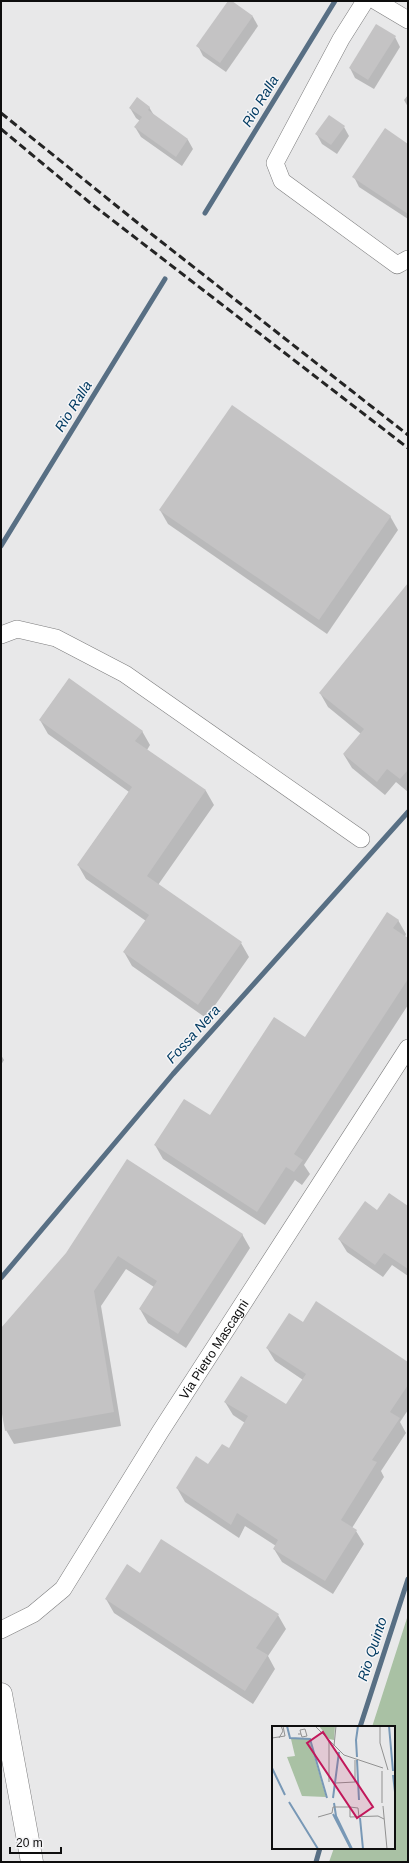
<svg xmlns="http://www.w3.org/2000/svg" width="409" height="1863" viewBox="0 0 409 1863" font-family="Arial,sans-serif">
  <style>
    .green { fill: #a9c1a4 }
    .shadow { fill: #0003 }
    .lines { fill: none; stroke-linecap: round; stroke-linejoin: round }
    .stream { stroke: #586f84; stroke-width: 5 }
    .building { fill: #c4c3c4 }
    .street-casing { stroke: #7d7d7e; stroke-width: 18 }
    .secondary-casing { stroke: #7d7d7e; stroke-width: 23 }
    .street { stroke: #fff; stroke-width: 17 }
    .secondary { stroke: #fff; stroke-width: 22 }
    .rail { stroke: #242424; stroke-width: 3; stroke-dasharray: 8 4; stroke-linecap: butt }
    .labels { text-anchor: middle; stroke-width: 3; stroke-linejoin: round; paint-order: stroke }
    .street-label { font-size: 13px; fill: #0e0e0e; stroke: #f5f5f7 }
    .water-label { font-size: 14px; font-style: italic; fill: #023b62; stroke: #f5f5f7 }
    .inset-river { fill: none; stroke: #7898b6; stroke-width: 2 }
    .inset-road { fill: none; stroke: #919191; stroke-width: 1 }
    .view { fill: #c2185b; fill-opacity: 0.15; stroke: #c2185b; stroke-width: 2 }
    .inset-edge { fill: none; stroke: #0e0e0e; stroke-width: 2 }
  </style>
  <rect width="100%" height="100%" fill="#e8e8e9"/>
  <!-- green -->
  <polygon class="green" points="408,1615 408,1862 329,1862 334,1848 394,1848 394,1727 372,1727"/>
  <!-- shadow -->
  <g class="shadow">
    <polygon points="230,1 253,17 258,26 226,72 203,56 198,46"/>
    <polygon points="395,37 400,47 374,89 355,78 350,68"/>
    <polygon points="408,95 408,107 404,100"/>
    <polygon points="149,107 155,117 188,140 193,149 182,166 141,137 135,127 140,121 136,118 130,108"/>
    <polygon points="344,127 349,136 337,154 322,144 317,135"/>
    <polygon points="408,146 408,219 359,187 354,177"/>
    <polygon points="160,510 390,516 398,530 327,634 168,524"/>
    <polygon points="408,585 408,792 396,782 385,795 352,768 344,755 361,734 328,707 320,693"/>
    <polygon points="40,720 142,731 150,745 147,750 206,791 214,805 158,885 241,943 249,957 206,1018 132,966 124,952 146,921 86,879 78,865 129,792 48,734"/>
    <polygon points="398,920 406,934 405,937 408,939 408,1005 304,1165 310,1174 302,1185 295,1180 265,1225 163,1159 155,1145 210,1117 306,1039"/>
    <polygon points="1,1055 4,1060 1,1065"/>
    <polygon points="408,1207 408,1276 392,1265 383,1277 347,1252 339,1239 378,1211"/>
    <polygon points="242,1234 250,1248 186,1348 148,1323 140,1309 154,1287 126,1269 101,1306 121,1426 14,1444 6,1430 1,1402 1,1329 67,1254"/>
    <polygon points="303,1323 408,1363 408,1410 400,1422 406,1433 381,1471 384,1477 352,1528 356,1531 364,1544 333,1594 282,1562 274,1549 276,1546 245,1526 239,1538 185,1502 177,1488 229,1450 245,1423 233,1415 225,1402 286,1406 303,1380 275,1361 267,1348"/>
    <polygon points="140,1575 278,1615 286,1629 268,1656 275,1669 253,1704 114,1613 106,1599"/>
  </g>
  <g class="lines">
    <!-- stream -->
    <g class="stream">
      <polyline points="205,213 335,1"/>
      <polyline points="1,546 165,279"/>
      <polyline points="1,1278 173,1074 408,812"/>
      <polyline points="360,1727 408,1579"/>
      <polyline points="316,1862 320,1848"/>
    </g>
  </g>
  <!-- building -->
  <g class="building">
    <polygon points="228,1 232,1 253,16 220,63 196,46"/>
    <polygon points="376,24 396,36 368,80 349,68"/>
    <polygon points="137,97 150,107 148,110 188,139 176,157 134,127 142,117 129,108"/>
    <polygon points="329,115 345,126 331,145 315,134"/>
    <polygon points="385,128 408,144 408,214 352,177"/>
    <polygon points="232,405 391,516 319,620 159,510"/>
    <polygon points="408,583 408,770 400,779 387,769 377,782 343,754 364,729 319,693"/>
    <polygon points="69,678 143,731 135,741 206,790 147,876 242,942 198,1005 123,952 149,915 77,865 132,787 39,720"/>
    <polygon points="387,912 399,920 393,928 408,938 408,979 294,1154 303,1160 294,1172 286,1167 257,1212 154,1145 184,1099 210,1115 274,1017 305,1037"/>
    <polygon points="127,1159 243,1234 178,1334 139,1309 157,1281 118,1256 94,1291 114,1412 5,1431 1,1408 1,1328 66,1253"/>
    <polygon points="389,1193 408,1206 408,1269 384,1253 375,1265 338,1239 365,1201 377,1210"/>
    <polygon points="316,1301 408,1362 408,1385 390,1412 400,1418 372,1460 377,1462 341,1520 357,1530 325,1581 273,1549 278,1540 237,1513 231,1525 176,1488 196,1456 208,1464 222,1444 229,1448 248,1416 224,1402 241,1376 286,1404 306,1374 266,1348 289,1313 303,1322"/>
    <polygon points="161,1539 279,1614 256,1648 268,1655 245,1691 105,1599 127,1564 140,1573"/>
  </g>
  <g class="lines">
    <!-- street casing -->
    <g class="street-casing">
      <g id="street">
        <polyline points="365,1 341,39 275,163 282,181 397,265 408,259"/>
        <polyline points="376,1 408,20"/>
        <polyline points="1,635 17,629 56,638 125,674 361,839"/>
        <path id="s1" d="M1,1630L33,1614L63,1589L160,1432L408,1048"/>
      </g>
    </g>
    <!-- secondary casing -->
    <g class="secondary-casing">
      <polyline id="secondary" points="1,1694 32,1862"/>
    </g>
    <!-- street -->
    <use href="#street" class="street"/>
    <!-- secondary -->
    <use href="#secondary" class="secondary"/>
    <!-- rail -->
    <g class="rail">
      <polyline points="1,113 154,236 408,435"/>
      <polyline points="1,129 89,202 408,448"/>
    </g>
  </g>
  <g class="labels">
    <!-- street labels -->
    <g class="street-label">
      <text dy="5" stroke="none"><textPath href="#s1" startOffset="358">Via Pietro Mascagni</textPath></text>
    </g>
    <!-- water labels -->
    <g class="water-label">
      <text transform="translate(260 101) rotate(-59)" y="5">Rio Ralla</text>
      <text transform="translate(73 406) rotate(-58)" y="5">Rio Ralla</text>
      <text transform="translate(193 1034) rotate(-48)" y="5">Fossa Nera</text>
      <text transform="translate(372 1649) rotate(-72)" y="5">Rio Quinto</text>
    </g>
  </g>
  <!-- overview -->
  <g transform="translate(272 1726)">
    <rect width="123" height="123" fill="#e8e8e9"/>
    <path d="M47,0H63L62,14L57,13ZM19,13H37L54,71L30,70L15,31L23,30Z" fill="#a9c1a4"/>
    <path class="inset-river" d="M15,0L18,12L38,13L55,72M117,0L121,45M85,31L84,14L86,0M85,34L87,74M0,42L13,69M121,49L123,66M61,72L67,26M17,76L46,123M62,77L64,90L80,123M61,88L79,123M88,92L91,123"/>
    <path class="inset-road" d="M43,0L72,29L111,42M108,0V17L116,44M26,8H29L28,4L33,3L35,10L30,11L29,8M0,12L13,10L11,0M7,12L11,5L9,0M62,20L64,0M110,45V77M57,56V15M64,57L83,56V34M111,80L115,123M46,91L60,87L61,81H77M87,91L86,82L78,81V91L106,90L112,93"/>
    <path class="view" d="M51,6L101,81L85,92L35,17Z"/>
    <rect width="123" height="123" class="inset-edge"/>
  </g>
  <!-- border -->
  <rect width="409" height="1863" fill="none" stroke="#0e0e0e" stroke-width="4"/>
  <!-- scale -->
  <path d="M10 1847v6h51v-6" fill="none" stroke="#0e0e0e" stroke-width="2"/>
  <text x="16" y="1847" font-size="12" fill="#0e0e0e" stroke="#f5f5f7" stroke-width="3" paint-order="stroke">20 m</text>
</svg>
